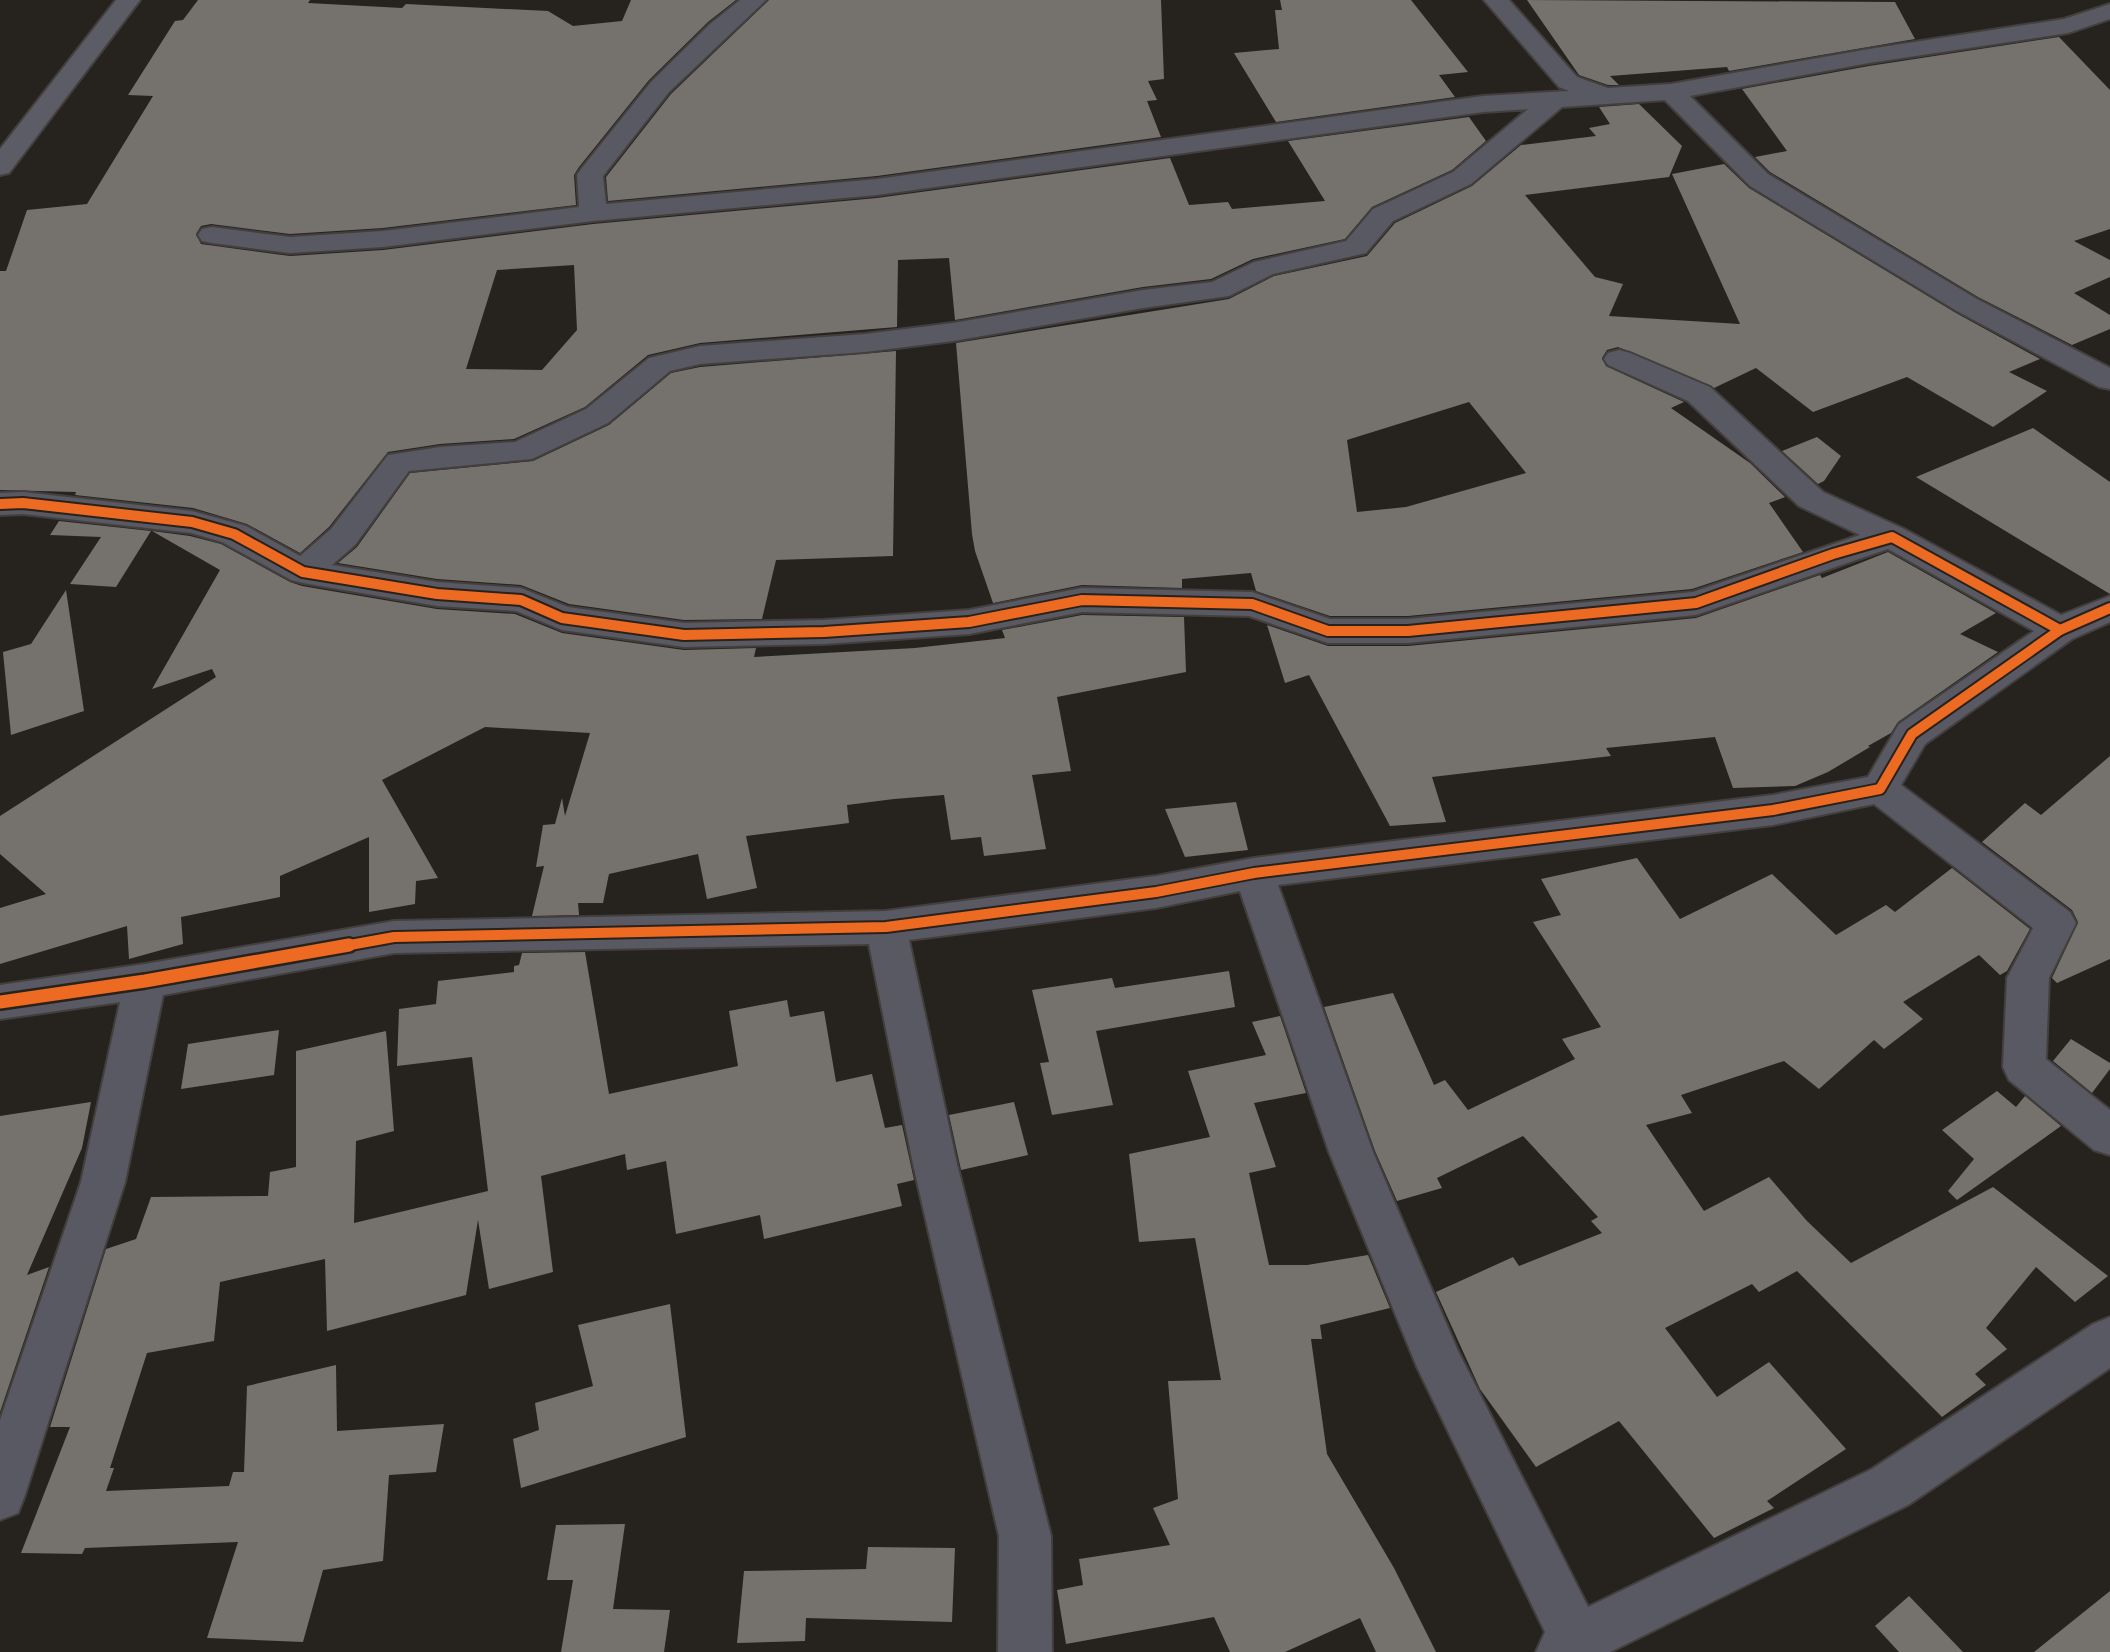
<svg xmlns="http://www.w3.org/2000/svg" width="2110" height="1652" viewBox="0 0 2110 1652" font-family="Inter,sans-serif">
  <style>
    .building { fill: #75716d; fill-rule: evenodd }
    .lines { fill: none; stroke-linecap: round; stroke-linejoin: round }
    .street-casing { stroke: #433f3c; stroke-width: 4 }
    .secondary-casing { stroke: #433f3c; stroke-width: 4 }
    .street { fill: #595964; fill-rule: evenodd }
    .secondary { fill: #5c5c66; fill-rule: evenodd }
    .cycleway-far1-casing { stroke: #29221b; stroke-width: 14 }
    .cycleway-casing { stroke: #29221b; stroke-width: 18 }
    .cycleway-far1 { stroke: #ed6a23; stroke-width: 10 }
    .cycleway { stroke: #ed6a23; stroke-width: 13 }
  </style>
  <rect width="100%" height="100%" fill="#26221e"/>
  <!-- building -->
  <g class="building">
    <path d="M198,0H310L308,3L402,8L406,4L548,11L573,26L622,21L631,0H736L708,22L649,80L579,167L574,175L576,205L383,228L290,234L211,224L201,226L196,234L201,244L290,256L383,250L593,224L877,198L1170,158L1189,205L1228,202L1232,209L1325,201L1288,141L1469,117L1486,141L1452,170L1372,207L1345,239L1253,259L1211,279L1143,287L955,320L949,258L898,260L897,327L700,343L648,355L585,407L514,439L440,444L388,452L329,527L300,553L247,524L193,508L75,495L76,492L0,490V271H6L27,210L87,204L153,96L128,95L175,21L183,20ZM574,265L577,330L542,370L466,369L497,270Z"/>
    <polygon points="769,0 1161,0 1164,79 1148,81 1157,100 1147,101 1161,137 877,176 608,201 606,177 671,94"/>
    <polygon points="1280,0 1411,0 1468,72 1439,75 1455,97 1276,122 1234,53 1279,49 1275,10 1282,10"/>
    <polygon points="1527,0 1895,2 1915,39 1729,71 1727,67 1610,76 1619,85 1608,85 1579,75"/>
    <polygon points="2059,37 2110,90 2110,229 2074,241 2110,260 2110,277 2074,293 2110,315 2110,329 2072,345 1978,297 1770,172 1755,157 1787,151 1742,89 1869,66"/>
    <path d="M1639,104L1682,146L1669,177L1525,195L1595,277L1623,284L1609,316L1740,324L1672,174L1724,164L1749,188L1956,313L2040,359L2009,372L2047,391L1993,427L1907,377L1813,412L1756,368L1714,388L1618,347L1607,350L1602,358L1606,366L1684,402L1671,408L1750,463L1785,497L1769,503L1803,552L1692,589L1408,616H1330L1256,591L1251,573L1182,579V588L1082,585L993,603L975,551L972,534L956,343L1229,299L1274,276L1367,256L1395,223L1472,186L1521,145L1596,136L1589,128L1610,124L1599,107ZM1469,402L1526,473L1406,507L1357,512L1347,440Z"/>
    <polygon points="896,351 893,556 776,560 762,619 684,620 569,604 521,585 437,579 338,563 357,547 410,473 533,461 609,425 671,373 700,367"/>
    <polygon points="2033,428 2110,482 2110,594 1916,477"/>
    <polygon points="1817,437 1841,456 1824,481 1818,484 1782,451"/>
    <polygon points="59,521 151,531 116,587 70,584 101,537 50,535"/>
    <polygon points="152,531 190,536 221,544 290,582 302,586 437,609 515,614 562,633 684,650 756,648 754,657 915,648 1005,638 1002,630 1082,615 1184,617 1186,672 1057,697 1071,771 1032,775 1046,849 984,856 981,837 951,840 944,795 894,799 847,805 849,823 746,836 757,888 707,899 698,854 609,874 603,903 578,903 579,915 532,916 544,866 536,867 543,825 555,824 562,798 565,816 590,733 485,727 382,780 438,878 416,881 415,904 369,912 369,837 280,876 280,897 181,917 183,944 129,959 127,926 0,964 0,908 46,894 0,854 0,816 216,677 212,669 152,689 220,570"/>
    <polygon points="1888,552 1996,613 1960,634 1998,652 1898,722 1891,733 1868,746 1870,747 1828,772 1795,786 1733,788 1715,737 1606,748 1611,756 1432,777 1446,822 1390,826 1309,675 1285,683 1267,625 1328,646 1408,646 1696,618 1820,575 1822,578"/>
    <polygon points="66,590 84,711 11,735 3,652 31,644"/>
    <polygon points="2110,756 2110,959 2057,983 2052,978 2078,922 2072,910 1982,842 2025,803 2041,815"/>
    <polygon points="1236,802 1248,850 1185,857 1165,809"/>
    <polygon points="1637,858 1680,919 1772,874 1836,935 1886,905 1895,912 1952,868 2030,929 2007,971 2000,975 1979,955 1903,1002 1923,1019 1884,1049 1874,1040 1819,1089 1784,1061 1681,1095 1692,1113 1646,1125 1704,1211 1769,1177 1807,1221 1851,1263 1993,1187 2108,1276 2075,1302 2036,1267 1986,1328 2007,1349 1975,1374 1986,1385 1942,1417 1797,1271 1759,1292 1752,1284 1665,1328 1717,1397 1769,1362 1846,1449 1767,1501 1774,1508 1714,1538 1619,1421 1536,1467 1480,1389 1436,1292 1513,1257 1519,1266 1602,1233 1591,1221 1598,1217 1523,1136 1437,1178 1442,1188 1397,1201 1375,1151 1324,1007 1393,993 1434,1085 1445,1080 1468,1110 1575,1059 1562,1039 1601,1027 1533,922 1561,915 1541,879"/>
    <polygon points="585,952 609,1094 738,1066 729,1011 787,1000 790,1017 824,1011 836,1082 872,1074 885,1128 902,1125 914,1180 897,1184 902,1206 764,1239 760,1215 676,1234 666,1161 627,1170 625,1154 541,1176 553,1272 489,1289 478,1220 466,1295 327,1331 325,1259 220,1282 214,1341 147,1353 110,1468 114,1468 106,1491 229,1486 233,1472 244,1472 247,1386 336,1365 337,1431 444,1424 436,1472 389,1475 383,1561 323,1570 303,1642 207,1638 238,1542 85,1548 82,1554 21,1553 70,1427 50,1427 106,1249 136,1239 151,1197 268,1196 270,1172 296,1167 296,1051 386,1031 394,1131 356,1141 354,1223 488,1191 472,1057 397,1066 399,1009 436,1004 438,981 514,972 514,966 519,965 522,953"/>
    <polygon points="1229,971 1235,1007 1096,1031 1113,1105 1052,1115 1040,1063 1049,1062 1032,990 1112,978 1115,988"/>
    <polygon points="1280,1016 1306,1093 1254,1103 1276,1167 1249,1173 1269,1265 1307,1265 1368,1255 1390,1308 1320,1325 1322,1339 1311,1339 1327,1454 1394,1568 1436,1652 1376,1652 1360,1618 1285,1652 1230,1652 1214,1617 1066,1644 1057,1590 1083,1585 1079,1559 1170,1545 1153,1508 1178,1499 1168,1381 1221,1380 1195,1238 1139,1242 1129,1154 1210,1137 1188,1071 1266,1055 1252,1022"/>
    <polygon points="279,1030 274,1075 181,1089 188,1044"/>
    <polygon points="2071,1039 2110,1063 2110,1069 2092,1093 2053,1061"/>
    <polygon points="1997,1091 2016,1107 2025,1096 2061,1126 1957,1200 1948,1191 1974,1159 1942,1130"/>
    <polygon points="91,1102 82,1148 27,1275 49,1267 0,1412 0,1116"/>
    <polygon points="1014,1102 1028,1155 961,1170 949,1115"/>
    <polygon points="670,1304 686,1437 521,1488 513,1439 539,1430 535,1403 593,1386 578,1325"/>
    <polygon points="625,1524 613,1609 670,1610 664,1652 561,1652 573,1580 547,1580 556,1525"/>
    <polygon points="868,1547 955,1548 952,1622 806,1618 805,1641 737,1643 744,1571 866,1569"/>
    <polygon points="2110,1591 2110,1652 2034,1652"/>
    <polygon points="1909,1596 1963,1652 1899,1652 1875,1626"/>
  </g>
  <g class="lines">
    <!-- street casing -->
    <g class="street-casing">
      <polygon id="street" points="740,0 766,0 669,92 603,176 606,204 877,179 1483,96 1569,91 1559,87 1484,0 1509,0 1577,77 1608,88 1671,84 1869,49 2064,19 2110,4 2110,19 2068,33 1869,63 1690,96 1768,174 1977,299 2110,368 2110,389 2099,387 1957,311 1750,186 1665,100 1562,107 1471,184 1393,221 1366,253 1273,274 1229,296 1143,308 953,341 865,352 700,364 670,371 608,423 532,459 409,471 355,545 332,565 437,582 521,588 568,607 684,623 824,620 969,610 1082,588 1252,592 1330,619 1408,619 1693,592 1860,535 1799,506 1688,401 1608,365 1604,359 1608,353 1619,350 1630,353 1710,387 1823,492 1904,529 2061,615 2110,596 2110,622 2072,639 1925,744 1901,785 2070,912 2076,923 2049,978 2046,1059 2110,1110 2110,1155 2094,1150 2009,1080 2003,1067 2007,978 2033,928 1874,804 1773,825 1278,885 1373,1152 1458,1351 1588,1607 1872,1469 2093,1324 2110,1317 2110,1368 1908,1505 1610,1652 1536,1652 1545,1632 1417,1367 1329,1152 1240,891 1156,908 909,940 957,1164 1051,1536 1052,1652 998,1652 999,1536 913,1164 869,944 394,953 163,995 125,1182 25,1495 18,1513 0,1520 0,1420 81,1182 120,1002 0,1019 0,985 145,964 394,921 886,911 1156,876 1254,858 1773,795 1868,777 1899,724 2034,631 1888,549 1696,615 1408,643 1328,643 1249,616 1082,612 969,634 824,644 684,647 562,630 516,611 437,606 303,583 291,580 222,542 191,533 23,514 0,515 0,493 23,492 192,511 246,526 300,556 331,529 388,455 440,447 515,442 586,409 649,358 700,346 865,334 953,323 1143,290 1212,282 1254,262 1346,241 1373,209 1453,172 1528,109 1483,112 877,195 593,221 383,247 290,253 212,243 202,241 198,235 202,229 212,227 290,237 383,231 579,207 577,175 581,169 651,82 710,24"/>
    </g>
    <!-- secondary casing -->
    <g class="secondary-casing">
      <polygon id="secondary" points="116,0 140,0 9,173 0,175 0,149"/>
    </g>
    <!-- street -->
    <use href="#street" class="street"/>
    <!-- secondary -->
    <use href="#secondary" class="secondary"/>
    <!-- cycleway-far1 casing -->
    <g class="cycleway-far1-casing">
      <g id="cycleway-far1">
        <polyline points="0,504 23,503 192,522 234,534 303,572 437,594 521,600 562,618 684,635 824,632 969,622 1082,600 1252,604 1328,631 1408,631 1696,603 1833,554 1892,537 2060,630"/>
        <polyline points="339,947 394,937 886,927 1156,892 1254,873 1773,810 1880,789 1912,734 2060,630 2110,608"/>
      </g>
    </g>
    <!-- cycleway casing -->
    <g class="cycleway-casing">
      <polyline id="cycleway" points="0,1002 145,981 349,945"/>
    </g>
    <!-- cycleway-far1 -->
    <use href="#cycleway-far1" class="cycleway-far1"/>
    <!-- cycleway -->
    <use href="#cycleway" class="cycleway"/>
  </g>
</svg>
